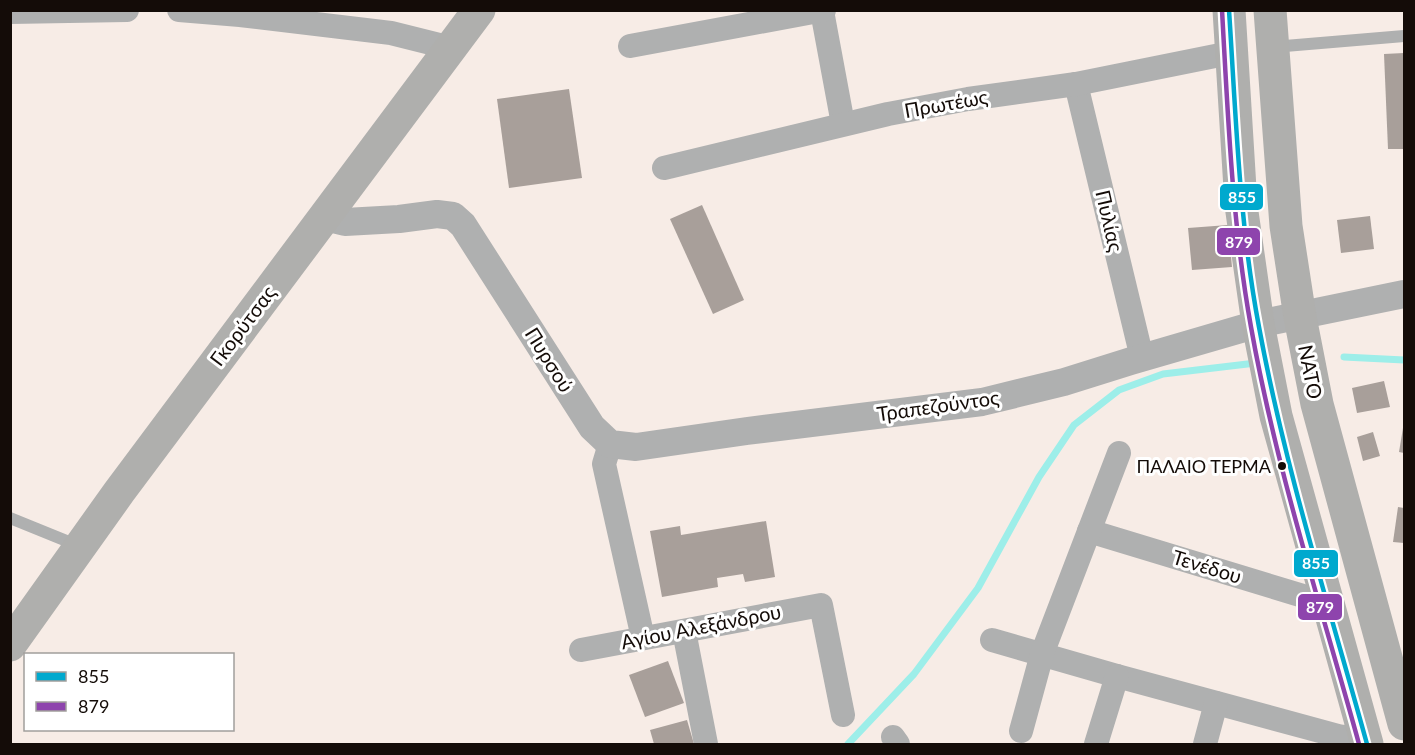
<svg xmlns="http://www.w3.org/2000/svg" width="1415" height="755" viewBox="0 0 1415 755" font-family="Lato,sans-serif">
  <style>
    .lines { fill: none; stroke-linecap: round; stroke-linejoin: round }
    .stream { stroke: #9deee9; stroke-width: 7 }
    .building { fill: #a89f9a }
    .service { stroke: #afb0b0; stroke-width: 12 }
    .minor { stroke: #afb0b0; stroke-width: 24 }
    .tertiary { stroke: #afb0b0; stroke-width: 28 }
    .secondary { stroke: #afafad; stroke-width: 33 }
    .bus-1-casing { stroke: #fff; stroke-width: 9 }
    .bus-2-casing { stroke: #fff; stroke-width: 9 }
    .bus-1 { stroke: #00a9ce; stroke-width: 4.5 }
    .bus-2 { stroke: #8e44ad; stroke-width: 4.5 }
    .bus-dot { fill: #140c08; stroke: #fff; stroke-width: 2 }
    .labels { text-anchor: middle; stroke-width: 6; stroke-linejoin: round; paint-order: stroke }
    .bus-label { font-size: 18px; fill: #140c08; stroke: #fff; text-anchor: end }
    .street-label { font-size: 20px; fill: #140c08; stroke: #fff }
    .line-badge { stroke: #fff; stroke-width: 2 }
    .badge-label { font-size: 16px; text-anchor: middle; font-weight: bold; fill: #fff }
  </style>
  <rect width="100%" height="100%" fill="#f7ece6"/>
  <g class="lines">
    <!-- stream -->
    <g class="stream">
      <polyline points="1344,357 1404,360"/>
      <polyline points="848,744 914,674 978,588 1039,477 1074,425 1119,390 1163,374 1256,363"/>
    </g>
  </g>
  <!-- building -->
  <g class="building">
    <polygon points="1404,53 1404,149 1388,149 1384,54"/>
    <polygon points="569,89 582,178 509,188 497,99"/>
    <polygon points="702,205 744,300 713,314 670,219"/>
    <polygon points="1370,216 1374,249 1341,253 1337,220"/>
    <polygon points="1228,225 1232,267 1192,270 1188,228"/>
    <polygon points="1384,381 1390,407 1357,413 1352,388"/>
    <polygon points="1403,428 1404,428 1404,453 1399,452"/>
    <polygon points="1373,432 1380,456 1363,461 1357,437"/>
    <polygon points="1398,507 1404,508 1404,543 1393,542"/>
    <polygon points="766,521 775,577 745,582 743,574 717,578 718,587 662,597 650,531 680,526 681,535"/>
    <polygon points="668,661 684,703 645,717 629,675"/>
    <polygon points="687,720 694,744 654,744 650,730"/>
  </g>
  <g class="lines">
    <!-- service -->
    <g class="service">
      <polyline points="1273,47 1404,36"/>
      <polyline points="10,518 79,546"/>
    </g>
    <!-- minor -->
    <g class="minor">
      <polyline points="179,10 240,15 391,33 451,48"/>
      <polyline points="822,11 843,124"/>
      <polyline points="10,12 127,10"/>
      <polyline points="630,46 824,10"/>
      <polyline points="1076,84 1142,358"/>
      <polyline points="664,168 888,114 968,99 1076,84 1230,53"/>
      <polyline points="610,444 604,464 643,638"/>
      <polyline points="1089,531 1313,599 1325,599"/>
      <polyline points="684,631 706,744"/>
      <polyline points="992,640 1117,676 1342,737 1365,735"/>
      <polyline points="581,650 821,605 843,715"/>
      <polyline points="1021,731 1042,654 1119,453"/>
      <polyline points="893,737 898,744"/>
      <polyline points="1096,744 1117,676"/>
      <polyline points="1205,744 1216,703"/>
    </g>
    <!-- tertiary -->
    <polyline class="tertiary" points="324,217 345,222 399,219 437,214 453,216 463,225 592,427 610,444 636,447 747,431 982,402 1064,382 1131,361 1258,324 1404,294"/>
    <!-- secondary -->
    <g class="secondary">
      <polyline points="1229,10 1241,205 1258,324 1276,416 1367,744"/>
      <polyline points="1270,10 1286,226 1300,317 1317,404 1404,724"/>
      <polyline points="10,645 119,492 479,10"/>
    </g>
    <!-- bus-1 casing -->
    <g class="bus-1-casing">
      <path id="bus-1" d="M1229,10C1236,116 1239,222 1259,327C1285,468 1329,606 1367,744"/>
    </g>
    <!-- bus-2 casing -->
    <g class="bus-2-casing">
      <path id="bus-2" d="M1222,10C1228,116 1232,222 1251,327C1276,468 1321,606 1359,744"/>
    </g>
    <!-- bus-1 -->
    <use href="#bus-1" class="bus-1"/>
    <!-- bus-2 -->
    <use href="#bus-2" class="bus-2"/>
  </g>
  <!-- markers -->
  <circle class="bus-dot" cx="1282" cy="466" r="5"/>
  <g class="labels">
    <!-- bus labels -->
    <g class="bus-label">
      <text x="1271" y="473">ΠΑΛΑΙΟ ΤΕΡΜΑ</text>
    </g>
    <!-- street labels -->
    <g class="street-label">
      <text transform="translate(946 104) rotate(-10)" y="7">Πρωτέως</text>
      <text transform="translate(1109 221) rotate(77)" y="7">Πυλίας</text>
      <text transform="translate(243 326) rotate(-53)" y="7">Γκορύτσας</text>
      <text transform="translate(549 360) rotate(58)" y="7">Πυρσού</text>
      <text transform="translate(1310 372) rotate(79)" y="7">ΝΑΤΟ</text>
      <text transform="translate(938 406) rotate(-8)" y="7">Τραπεζούντος</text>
      <text transform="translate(1207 567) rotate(17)" y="7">Τενέδου</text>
      <text transform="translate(701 627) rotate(-11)" y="7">Αγίου Αλεξάνδρου</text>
    </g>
  </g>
  <g class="line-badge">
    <rect x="1219" y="183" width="45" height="28" rx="6" fill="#00a9ce"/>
    <rect x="1216" y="227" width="45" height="29" rx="6" fill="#8e44ad"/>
    <rect x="1293" y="549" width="46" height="29" rx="6" fill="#00a9ce"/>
    <rect x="1297" y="593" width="46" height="28" rx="6" fill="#8e44ad"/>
  </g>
  <g class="badge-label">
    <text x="1242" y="203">855</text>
    <text x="1239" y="248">879</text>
    <text x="1316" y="569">855</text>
    <text x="1320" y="613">879</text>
  </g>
  <!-- border -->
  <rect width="1415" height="755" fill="none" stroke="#140c08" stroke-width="24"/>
  <!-- legend -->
  <rect x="24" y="653" width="210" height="78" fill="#ffffff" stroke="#a19e9c" stroke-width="1.5"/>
  <rect x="36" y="672" width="30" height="9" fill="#00a9ce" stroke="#a19e9c" stroke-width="1.5"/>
  <text x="78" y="683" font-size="18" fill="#140c08">855</text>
  <rect x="36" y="702" width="30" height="9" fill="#8e44ad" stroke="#a19e9c" stroke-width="1.5"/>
  <text x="78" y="713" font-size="18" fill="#140c08">879</text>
</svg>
